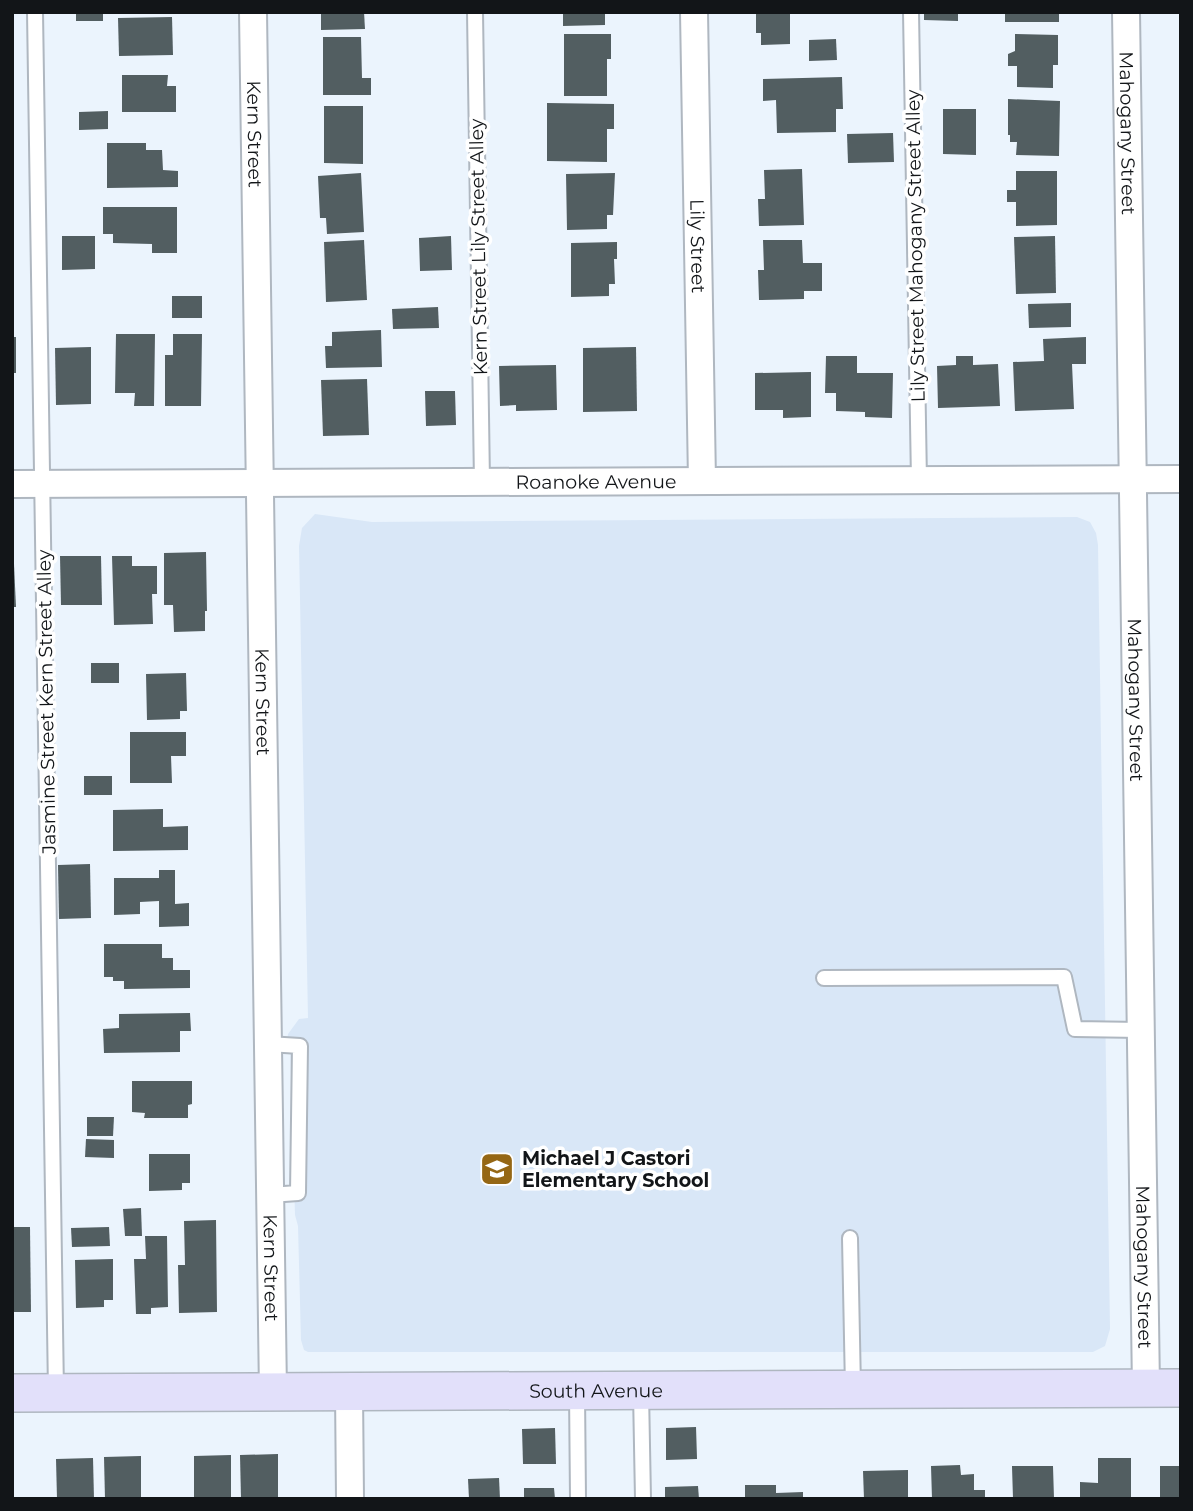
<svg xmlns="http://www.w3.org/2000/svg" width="1193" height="1511" viewBox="0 0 1193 1511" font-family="Montserrat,sans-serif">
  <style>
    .built { fill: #d9e7f7 }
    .building { fill: #525e61 }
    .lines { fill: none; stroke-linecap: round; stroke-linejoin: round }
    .lane-casing { stroke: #afb7c0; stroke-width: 18 }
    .street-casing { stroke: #afb7c0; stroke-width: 30 }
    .secondary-casing { stroke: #afb7c0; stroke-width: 40 }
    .lane { stroke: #fff; stroke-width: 14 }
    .street { stroke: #fff; stroke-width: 26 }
    .secondary { stroke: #e2e0fa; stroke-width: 37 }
    .labels { text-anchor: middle; stroke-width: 7; stroke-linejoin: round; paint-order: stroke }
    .street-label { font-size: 19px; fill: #121518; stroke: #fff }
    .poi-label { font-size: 19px; font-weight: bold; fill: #121518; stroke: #fff; text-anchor: start }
  </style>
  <rect width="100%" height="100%" fill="#ebf4fd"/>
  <!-- built -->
  <polygon class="built" points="315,514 372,522 1077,517 1090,522 1096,533 1098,545 1110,1329 1105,1346 1093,1352 308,1352 304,1350 301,1340 298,1226 295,1215 290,1041 287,1041 288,1034 299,1019 308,1018 299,546 302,528"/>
  <!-- building -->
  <g class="building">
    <rect x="76" y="12" width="27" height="9"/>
    <polygon points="321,12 364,12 365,29 321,30"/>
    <polygon points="563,12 605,12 605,25 563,26"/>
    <polygon points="756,12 790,12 790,44 761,45 761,33 756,33"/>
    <polygon points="924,12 958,12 958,21 924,20"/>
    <rect x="1005" y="12" width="54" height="10"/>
    <polygon points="172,17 173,55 119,56 118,18"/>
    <polygon points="564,34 611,34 611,59 607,59 607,96 564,96"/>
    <polygon points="1015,34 1058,35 1058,65 1053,65 1053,88 1017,87 1017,66 1008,66 1008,54 1015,51"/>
    <polygon points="323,37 361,37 362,78 371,78 371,95 323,95"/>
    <polygon points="836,39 837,60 809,61 809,40"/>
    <polygon points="122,75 168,75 167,86 176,86 176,112 122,112"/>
    <polygon points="842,77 843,109 836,109 836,132 777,133 776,100 763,101 763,79"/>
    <polygon points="1008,99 1060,101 1059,156 1016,155 1017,142 1010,142 1010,135 1008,135"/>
    <polygon points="547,103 614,104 614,129 607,129 607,162 547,161"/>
    <polygon points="324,106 363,106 363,164 324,163"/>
    <polygon points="943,109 976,109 976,155 943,154"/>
    <polygon points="108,111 108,129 79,130 79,112"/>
    <polygon points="893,133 894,162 848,163 847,134"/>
    <polygon points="107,143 146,143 146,150 162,150 163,170 178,171 178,187 107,188"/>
    <polygon points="802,169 804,225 759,226 758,199 765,199 764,170"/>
    <polygon points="1016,171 1057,171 1057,225 1016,226 1016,202 1007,202 1007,190 1016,190"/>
    <polygon points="361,173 364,232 327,234 326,218 320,218 318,176"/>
    <polygon points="615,173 613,215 607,215 607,229 567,230 566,174"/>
    <polygon points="103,207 177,207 177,253 152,253 152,244 113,243 113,234 103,234"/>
    <polygon points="62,236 95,236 95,269 62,270"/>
    <polygon points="451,236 452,270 420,271 419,238"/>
    <polygon points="1055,236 1056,293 1016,294 1014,237"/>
    <polygon points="364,240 367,300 326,302 324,242"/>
    <polygon points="763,240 802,240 803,263 822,263 822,291 804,291 804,299 759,300 758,270 764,270"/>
    <polygon points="617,242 617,259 614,259 615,284 609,284 609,296 571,297 571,243"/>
    <rect x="172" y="296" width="30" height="22"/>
    <polygon points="1071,303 1071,327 1029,328 1028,304"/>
    <polygon points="438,307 439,328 393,329 392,309"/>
    <polygon points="381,330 382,367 326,368 325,346 332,346 332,332"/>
    <polygon points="116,334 155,334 154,406 134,406 135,393 115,393"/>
    <polygon points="173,334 202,334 201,406 165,406 165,355 173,355"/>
    <rect x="12" y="337" width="4" height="36"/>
    <polygon points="1086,337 1086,364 1072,364 1074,409 1015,411 1013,362 1044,361 1043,339"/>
    <polygon points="91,347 91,404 56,405 55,348"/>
    <polygon points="636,347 637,411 583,412 583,348"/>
    <polygon points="826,356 857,356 857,373 893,373 892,418 865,417 865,412 836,411 836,393 825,393"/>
    <polygon points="956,356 973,356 973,365 998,364 1000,406 938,408 937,366 956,365"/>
    <polygon points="556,365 557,410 516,411 516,405 500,406 499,366"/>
    <polygon points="811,372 811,417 783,418 783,410 755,410 755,373"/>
    <polygon points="367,379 369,435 323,436 321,380"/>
    <polygon points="425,391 455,391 456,425 426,426"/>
    <polygon points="206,552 207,611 205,611 205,631 174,632 173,605 164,605 164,553"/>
    <polygon points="60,556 101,556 102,605 61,605"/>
    <polygon points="112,556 132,556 132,566 157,566 157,594 152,594 153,624 114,625"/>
    <polygon points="12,564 14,564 16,607 12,607"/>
    <rect x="91" y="663" width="28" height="20"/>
    <polygon points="186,673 187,711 180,711 180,719 147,720 146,674"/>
    <polygon points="130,732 186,732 186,756 171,756 172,783 130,783"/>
    <rect x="84" y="776" width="28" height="19"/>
    <polygon points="163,809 163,827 188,826 188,850 113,851 113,810"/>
    <polygon points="90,864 91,918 59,919 58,865"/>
    <polygon points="159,870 175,870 175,904 189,903 189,926 159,927 159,901 140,902 140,914 114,915 114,878 159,878"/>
    <polygon points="104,944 162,944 162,958 173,958 173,970 190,970 190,988 124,989 124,981 113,981 113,977 104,977"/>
    <polygon points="190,1013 191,1031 180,1031 180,1052 104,1053 103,1029 119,1028 119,1014"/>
    <polygon points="132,1081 192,1081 192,1104 188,1105 188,1118 144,1118 145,1113 132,1112"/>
    <polygon points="87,1117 114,1117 113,1136 87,1136"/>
    <polygon points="86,1139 114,1140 114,1158 85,1157"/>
    <polygon points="149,1154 190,1154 190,1183 182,1183 182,1190 149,1191"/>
    <polygon points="141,1208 142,1236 125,1236 123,1209"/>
    <polygon points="216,1220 217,1312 179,1313 178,1265 185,1265 184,1221"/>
    <polygon points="12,1227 30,1227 31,1312 12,1312"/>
    <polygon points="109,1227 110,1246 72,1247 71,1228"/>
    <polygon points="145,1236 167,1236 168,1307 151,1308 151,1314 136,1314 134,1259 146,1259"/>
    <polygon points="113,1259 113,1300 104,1300 104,1307 76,1308 75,1260"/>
    <polygon points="696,1427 697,1459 666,1460 666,1428"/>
    <polygon points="555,1428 556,1464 523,1464 522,1429"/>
    <polygon points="278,1454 278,1499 241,1499 240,1455"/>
    <polygon points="231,1455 231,1499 194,1499 194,1456"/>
    <polygon points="141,1456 141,1499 105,1499 104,1457"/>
    <polygon points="93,1458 94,1499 57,1499 56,1459"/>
    <polygon points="1098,1458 1131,1458 1131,1499 1080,1499 1080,1482 1098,1483"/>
    <polygon points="960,1465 961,1475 974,1474 974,1490 985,1490 985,1499 932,1499 931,1466"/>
    <polygon points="1012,1466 1053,1466 1054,1499 1013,1499"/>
    <rect x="1160" y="1466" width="21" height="33"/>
    <polygon points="908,1470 908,1499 864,1499 863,1471"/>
    <polygon points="499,1478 500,1499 469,1499 468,1479"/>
    <polygon points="745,1485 776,1485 776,1493 803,1492 803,1499 745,1499"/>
    <polygon points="698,1486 699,1499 665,1499 665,1487"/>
    <polygon points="524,1488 554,1488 555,1499 524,1499"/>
  </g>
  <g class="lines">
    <!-- lane casing -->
    <g class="lane-casing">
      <g id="lane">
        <polyline points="35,12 56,1392"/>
        <polyline points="475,12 482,482"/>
        <polyline points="911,12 919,481"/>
        <polyline points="824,978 1064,977 1075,1029 1141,1030"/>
        <polyline points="268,1044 300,1046 298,1193 270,1195"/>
        <polyline points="850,1238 853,1388"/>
        <polyline points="577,1392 578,1499"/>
        <polyline points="641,1392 643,1499"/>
      </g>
    </g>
    <!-- street casing -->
    <g class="street-casing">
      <g id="street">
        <path id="s1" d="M253,12L273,1392"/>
        <path id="s2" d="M694,12L702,481"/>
        <path id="s3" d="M1126,12L1146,1388"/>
        <path id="s4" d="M12,484L1181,479"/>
        <polyline points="349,1391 350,1499"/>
      </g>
    </g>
    <!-- secondary casing -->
    <g class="secondary-casing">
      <g id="secondary">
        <path id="s5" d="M12,1393L1181,1388"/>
      </g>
    </g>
    <!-- lane -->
    <use href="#lane" class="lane"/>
    <!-- street -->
    <use href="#street" class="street"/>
    <!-- secondary -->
    <use href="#secondary" class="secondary"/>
  </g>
  <!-- icons -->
  <defs>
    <g id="school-square" transform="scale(1.75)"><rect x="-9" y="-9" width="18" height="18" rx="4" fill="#956715" stroke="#fff"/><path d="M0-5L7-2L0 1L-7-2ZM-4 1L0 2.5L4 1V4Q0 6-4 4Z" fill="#fff"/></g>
  </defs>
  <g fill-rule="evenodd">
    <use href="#school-square" x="497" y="1169"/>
  </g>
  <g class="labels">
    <!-- street labels -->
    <g class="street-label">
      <text dy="7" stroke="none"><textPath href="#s3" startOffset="121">Mahogany Street</textPath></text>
      <text dy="7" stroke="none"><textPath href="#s1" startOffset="122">Kern Street</textPath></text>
      <text transform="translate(915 246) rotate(-91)" y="7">Lily Street Mahogany Street Alley</text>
      <text transform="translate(478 247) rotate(-91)" y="7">Kern Street Lily Street Alley</text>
      <text dy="7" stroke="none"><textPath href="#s2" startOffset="234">Lily Street</textPath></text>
      <text dy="7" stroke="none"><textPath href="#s4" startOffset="584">Roanoke Avenue</textPath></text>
      <text dy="7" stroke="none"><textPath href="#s3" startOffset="688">Mahogany Street</textPath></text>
      <text transform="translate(46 702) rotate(-91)" y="7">Jasmine Street Kern Street Alley</text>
      <text dy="7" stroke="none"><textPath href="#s1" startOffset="690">Kern Street</textPath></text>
      <text dy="7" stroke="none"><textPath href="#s3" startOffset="1255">Mahogany Street</textPath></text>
      <text dy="7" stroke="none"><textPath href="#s1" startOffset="1256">Kern Street</textPath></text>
      <text dy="7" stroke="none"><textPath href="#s5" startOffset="584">South Avenue</textPath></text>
    </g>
    <!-- poi labels -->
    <g class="poi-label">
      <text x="522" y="1165">Michael J Castori<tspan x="522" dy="22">Elementary School</tspan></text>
    </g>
  </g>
  <!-- border -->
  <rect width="1193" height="1511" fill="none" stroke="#121518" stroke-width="28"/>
</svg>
